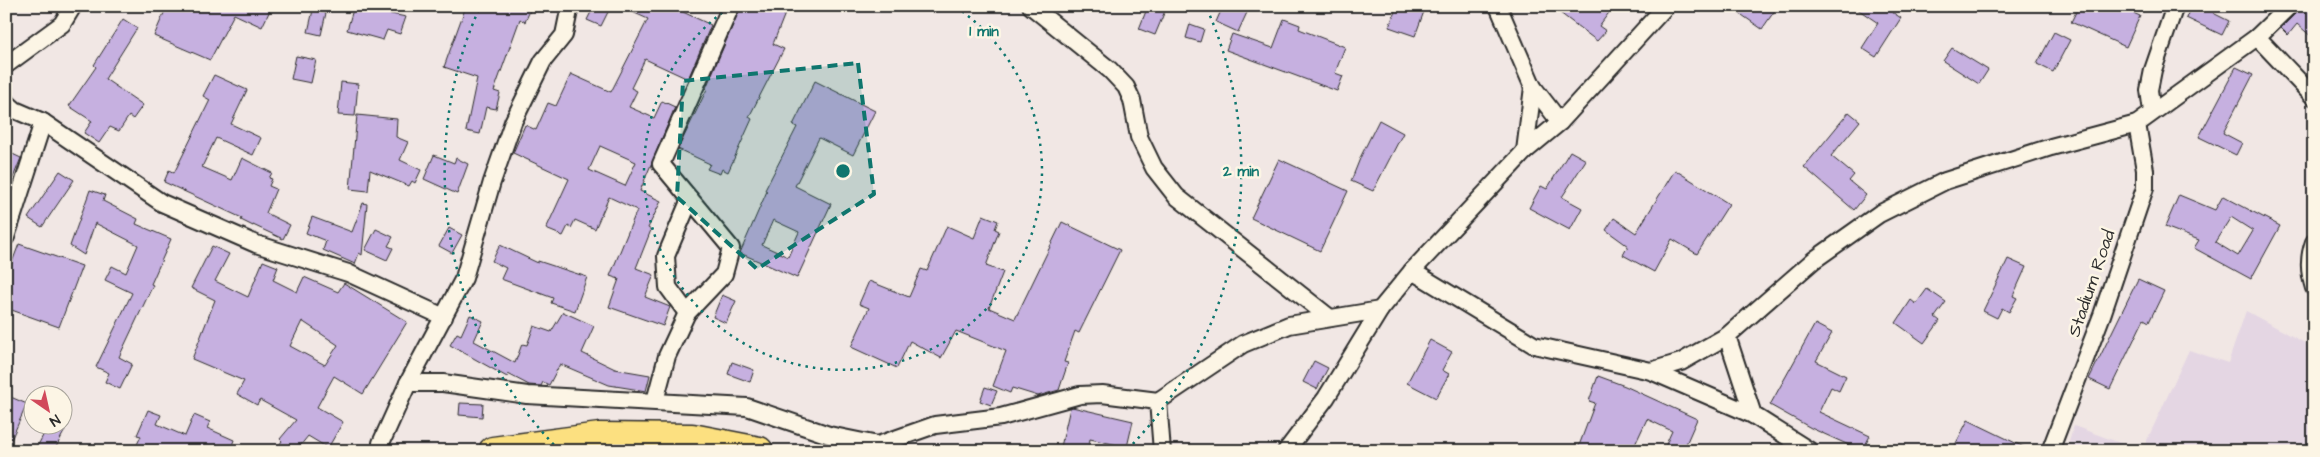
<svg xmlns="http://www.w3.org/2000/svg" width="2320" height="457" viewBox="0 0 2320 457" font-family="'Architects Daughter',sans-serif">
  <style>
    .built { fill: #e4d6e3 }
    .building { fill: #c6b0e0; stroke: #2b2b2b; fill-rule: evenodd }
    .lines { fill: none; stroke-linecap: round; stroke-linejoin: round }
    .minor-casing { stroke: #2b2b2b; stroke-width: 20 }
    .trunk-casing { stroke: #2b2b2b; stroke-width: 31 }
    .minor { stroke: #fcf5e5; stroke-width: 16 }
    .trunk { stroke: #fce080; stroke-width: 28 }
    .marked { fill: #0f766e; fill-opacity: 0.2; stroke: #0f766e; stroke-width: 4; stroke-dasharray: 10 6; stroke-linejoin: round }
    .ring { fill: none; stroke: #0f766e; stroke-width: 2.5; stroke-dasharray: 2.5 5 }
    .labels { text-anchor: middle; stroke-width: 5; stroke-linejoin: round; paint-order: stroke }
    .street-label { font-size: 18px; fill: #2b2b2b; stroke: #fcf5e5 }
    .centre { fill: #0f766e; stroke: #fcf5e5; stroke-width: 2.5 }
    .ring-label { font-size: 15px; text-anchor: middle; font-weight: bold; fill: #0f766e; stroke: #fcf5e5; stroke-width: 5; stroke-linejoin: round; paint-order: stroke }
  </style>
  <rect width="100%" height="100%" fill="#f1e7e4"/>
  <filter id="ink" filterUnits="userSpaceOnUse"><feTurbulence type="fractalNoise" baseFrequency=".02" numOctaves="2"/><feDisplacementMap in="SourceGraphic" scale="10" xChannelSelector="R" yChannelSelector="G"/><feConvolveMatrix kernelMatrix="1 2 1 2 8 2 1 2 1" color-interpolation-filters="sRGB"/></filter>
  <g filter="url(#ink)">
    <!-- built -->
    <polygon class="built" points="2246,311 2314,348 2314,451 2066,451 2074,426 2142,451 2189,350 2228,363"/>
    <!-- building -->
    <g class="building">
      <polygon points="167,6 272,6 262,27 234,14 210,60 154,36"/>
      <polygon points="354,6 368,6 367,9 406,17 400,34 387,30 383,40 347,30"/>
      <polygon points="466,6 532,6 525,22 520,19 494,91 500,93 496,109 486,107 480,134 466,131 477,78 444,67"/>
      <polygon points="594,6 611,6 601,26 587,20"/>
      <path d="M619,6H670L711,25L688,79L645,59L631,88L637,91L629,107L654,118L662,101L675,107L640,191L661,201L648,228L651,230L636,268L654,275L645,297L670,307L663,326L609,307L619,279L610,276L637,210L609,197L595,229L575,220L571,228L568,226L563,236L546,229L569,179L513,153L525,125L536,130L548,103L556,106L571,74L611,92L648,19ZM600,146L636,162L625,186L589,170Z"/>
      <polygon points="741,6 754,6 770,13 773,6 788,6 773,44 784,49 749,117 752,119 728,172 722,169 720,174 707,169 710,164 678,149 707,89 706,88"/>
      <polygon points="1148,6 1167,6 1155,35 1139,29"/>
      <polygon points="1223,6 1250,6 1238,32 1216,22"/>
      <polygon points="1397,6 1426,6 1415,36 1389,27"/>
      <polygon points="1551,6 1614,6 1599,26 1606,31 1597,41"/>
      <polygon points="1729,6 1778,6 1762,29"/>
      <polygon points="1853,6 1883,6 1901,18 1876,57 1862,48 1878,23"/>
      <polygon points="2079,6 2118,6 2140,16 2126,47 2071,22"/>
      <polygon points="2191,6 2216,6 2213,13 2229,21 2222,35 2186,18"/>
      <polygon points="2299,6 2314,6 2314,39 2297,24 2288,35 2281,28 2296,13"/>
      <polygon points="313,10 326,13 321,35 308,32"/>
      <polygon points="123,19 137,28 105,79 143,105 133,119 129,116 119,131 110,127 99,143 84,133 92,121 69,106 96,67 94,65"/>
      <polygon points="1284,19 1300,25 1299,29 1345,47 1335,73 1343,76 1337,91 1226,50 1232,34 1273,48"/>
      <polygon points="1190,24 1204,29 1200,42 1186,38"/>
      <polygon points="2054,32 2070,40 2053,72 2037,64"/>
      <polygon points="1952,48 1988,70 1979,84 1943,61"/>
      <polygon points="296,56 316,60 311,83 291,79"/>
      <polygon points="2236,67 2253,75 2223,133 2242,143 2236,155 2199,137"/>
      <polygon points="214,75 247,90 231,124 261,138 253,155 216,138 202,167 232,180 242,158 272,173 269,178 272,179 269,186 276,189 266,213 290,225 283,239 253,225 253,226 241,220 242,218 164,182 169,170 174,173 210,100 203,96"/>
      <path d="M815,81L875,111L853,155L819,138L795,186L831,204L797,278L740,253L767,191L765,190L797,127L793,125ZM773,220L799,232L788,257L762,245Z"/>
      <polygon points="341,82 358,84 355,116 338,115"/>
      <polygon points="1849,112 1860,121 1831,156 1854,175 1849,181 1866,195 1854,210 1804,167"/>
      <polygon points="357,115 397,119 396,137 408,142 400,160 421,170 415,183 412,181 409,186 370,170 368,191 350,189"/>
      <polygon points="1379,120 1403,133 1373,191 1351,181 1361,156"/>
      <polygon points="6,151 21,158 6,195"/>
      <polygon points="1570,151 1586,160 1562,197 1582,208 1570,230 1529,208 1541,186 1547,189"/>
      <polygon points="434,155 454,163 456,158 468,164 457,194 424,179"/>
      <polygon points="1279,159 1348,191 1320,251 1251,218"/>
      <polygon points="1675,170 1729,204 1697,254 1672,239 1654,272 1623,255 1628,246 1606,230 1614,218 1636,233"/>
      <polygon points="60,171 74,180 42,227 28,218"/>
      <polygon points="90,190 105,195 103,201 138,219 136,224 171,239 151,284 153,285 119,357 132,364 120,389 105,382 109,373 96,367 132,293 105,280 112,266 126,273 138,245 95,223 84,255 70,246"/>
      <path d="M2179,195L2215,210L2223,196L2280,226L2251,279L2194,248L2199,240L2165,227ZM2231,217L2253,231L2238,256L2215,242Z"/>
      <polygon points="363,203 367,204 362,255 359,253 355,264 323,250 326,241 306,233 312,217 352,232"/>
      <polygon points="983,215 998,221 995,229 999,231 986,266 1003,272 989,308 1015,319 1062,222 1120,250 1079,333 1075,331 1064,362 1068,363 1059,390 1038,396 1012,388 1010,393 993,386 1006,351 956,331 941,358 910,341 897,368 851,347 869,308 859,304 869,281 909,297 921,269 927,271 947,226 974,238"/>
      <polygon points="449,228 462,235 452,253 439,246"/>
      <polygon points="376,229 393,237 388,246 393,248 387,260 365,250"/>
      <polygon points="19,244 82,266 59,327 6,308 6,278"/>
      <polygon points="500,245 538,263 538,261 587,277 575,311 551,303 553,298 501,279 506,268 492,261"/>
      <path d="M212,246L229,254L215,281L248,297L263,261L278,267L273,280L297,292L304,277L338,292L344,283L407,322L363,394L334,376L317,407L343,422L328,448L308,436L296,451H275L282,441L280,439L296,420L260,400L257,405L237,394L244,381L192,359L215,300L191,288ZM302,321L338,345L325,365L290,346Z"/>
      <polygon points="2008,259 2026,267 2013,296 2017,298 2009,312 2002,308 1997,318 1983,311"/>
      <polygon points="2138,279 2164,291 2149,322 2144,319 2110,389 2089,379"/>
      <polygon points="1927,289 1946,302 1935,317 1940,321 1924,343 1896,323 1911,300 1916,304"/>
      <polygon points="722,295 736,301 726,323 713,317"/>
      <polygon points="563,312 594,326 582,353 615,369 650,375 646,391 609,385 560,364 549,385 543,382 541,386 529,385 508,374 507,377 450,345 457,333 461,335 470,315 483,321 474,341 515,363 522,344 527,345 534,326 551,332"/>
      <polygon points="1815,324 1832,333 1816,361 1846,376 1839,391 1831,387 1819,412 1870,436 1862,451 1811,428 1770,405"/>
      <polygon points="1430,340 1452,352 1442,370 1449,374 1436,398 1407,383"/>
      <polygon points="1314,361 1328,368 1317,389 1303,382"/>
      <polygon points="732,362 754,370 750,382 728,374"/>
      <polygon points="1598,376 1625,386 1697,419 1683,451 1663,451 1672,431 1647,419 1632,451 1577,451 1595,403 1589,401"/>
      <polygon points="985,387 997,391 991,405 980,401"/>
      <polygon points="6,395 27,404 6,451"/>
      <polygon points="460,403 483,404 482,417 459,415"/>
      <polygon points="1072,407 1133,421 1127,447 1090,439 1088,451 1060,451 1070,408"/>
      <polygon points="148,410 161,415 157,424 185,436 194,415 210,422 207,428 234,440 230,451 134,451 141,436 137,435"/>
      <polygon points="1968,420 2032,451 1952,451"/>
      <polygon points="49,424 55,424 65,430 54,451 35,451"/>
    </g>
    <g class="lines">
      <!-- minor casing -->
      <g class="minor-casing">
        <g id="minor">
          <polyline points="1031,6 1110,70 1126,87 1132,100 1139,137 1154,168 1176,196 1330,318"/>
          <polyline points="1498,6 1533,87 1560,122"/>
          <polyline points="2257,37 2314,97"/>
          <polyline points="6,65 62,24 73,6"/>
          <polyline points="6,102 15,110 43,122 162,203 256,244 348,273 444,317"/>
          <polyline points="2152,112 2149,90 2153,70 2175,6"/>
          <polyline points="1525,151 1533,87"/>
          <polyline points="6,237 43,122"/>
          <path d="M2314,242C2308,259 2309,272 2314,288"/>
          <polyline points="1412,271 1534,345 1651,371 1753,415 1810,451"/>
          <polyline points="687,313 668,287 666,256 690,199"/>
          <polyline points="1727,336 1753,415"/>
          <polyline points="1651,371 1681,362 1727,336 1814,260 1879,214 1945,181 2051,147 2137,124 2257,37 2289,6"/>
          <polyline points="408,383 443,383 527,395 747,407 829,435 878,445 935,425 1001,417 1080,395 1102,394 1158,401 1243,344 1289,325 1380,310"/>
          <polyline points="655,401 667,356 687,313 724,274 731,248 661,164 731,6"/>
          <polyline points="1158,401 1162,451"/>
          <polyline points="381,451 381,443 408,383 464,278 492,182 513,122 543,61 564,35 570,6"/>
          <polyline points="1286,451 1326,398 1380,310 1412,271 1525,151 1560,122 1666,6"/>
          <polyline points="2050,451 2102,315 2145,188 2145,170 2137,124"/>
        </g>
      </g>
      <!-- trunk casing -->
      <g class="trunk-casing">
        <polyline id="trunk" points="493,451 600,437 692,438 759,451"/>
      </g>
      <!-- minor -->
      <use href="#minor" class="minor"/>
      <!-- trunk -->
      <use href="#trunk" class="trunk"/>
    </g>
  </g>
  <!-- marked area -->
  <path class="marked" d="M858,63L874,194L757,269L677,197L683,81Z"/>
  <!-- distance rings -->
  <g class="ring">
    <path d="M956 7A199 199 0 1 1 730 7"/>
    <path d="M559 450A398 398 0 0 1 479 9M1207 9A398 398 0 0 1 1127 450"/>
  </g>
  <g class="labels">
    <!-- street labels -->
    <g class="street-label">
      <text transform="translate(2091 283) rotate(-71)" y="6">Stadium Road</text>
    </g>
  </g>
  <circle cx="843" cy="171" r="8" class="centre"/>
  <g class="ring-label">
    <text x="984" y="36">1 min</text>
    <text x="1241" y="176">2 min</text>
  </g>
  <!-- margin -->
  <rect width="2320" height="457" fill="none" stroke="#fcf5e5" stroke-width="25"/>
  <rect x="12" y="12" width="2295" height="432" fill="none" stroke="#2b2b2b" stroke-width="2" filter="url(#ink)"/>
  <!-- north arrow -->
  <g transform="translate(48 410) rotate(146)"><circle r="24" fill="#fcf5e5" stroke="#a8a49b"/>
  <path d="M0-4L9 19L0 12L-9 19Z" fill="#d1495b"/>
  <text y="-8" font-size="14" font-weight="bold" text-anchor="middle" fill="#2b2b2b">N</text>
  </g>
</svg>
